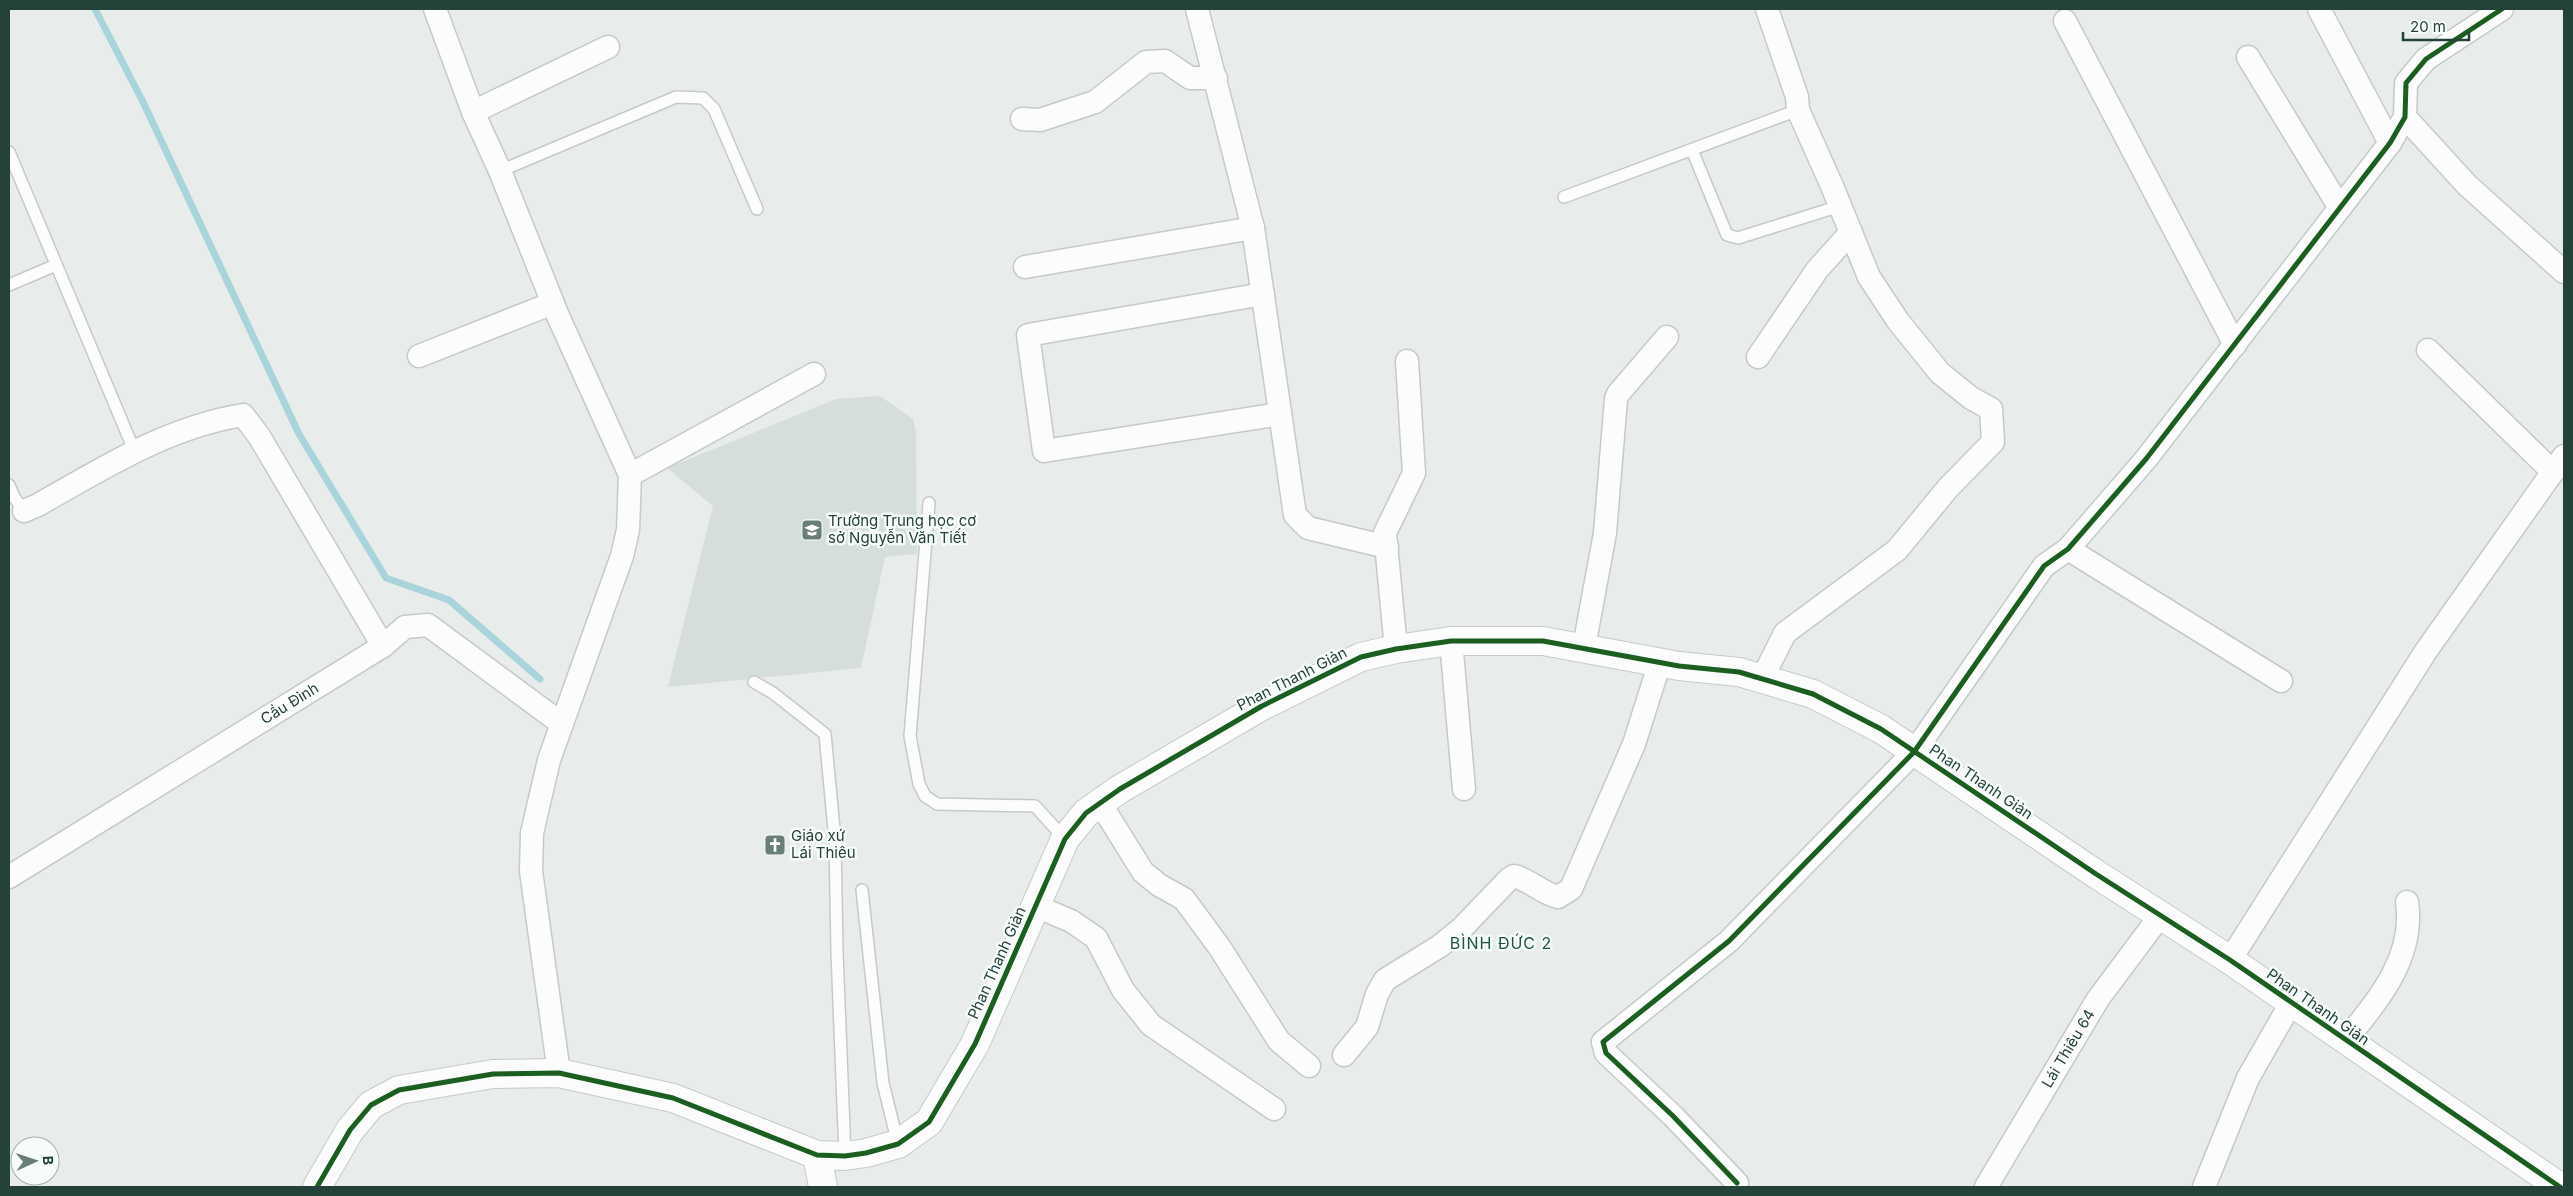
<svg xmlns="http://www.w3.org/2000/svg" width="2573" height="1196" viewBox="0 0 2573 1196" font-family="Inter,sans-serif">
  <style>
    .built { fill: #d6dedb }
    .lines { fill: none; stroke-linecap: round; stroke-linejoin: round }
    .stream { stroke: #a9d4db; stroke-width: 7 }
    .lane-casing { stroke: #c5cac8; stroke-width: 14 }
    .street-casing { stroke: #c5cac8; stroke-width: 25 }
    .secondary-casing { stroke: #c3cbc8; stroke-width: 30 }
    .lane { stroke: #fcfcfc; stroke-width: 11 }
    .street { stroke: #fcfcfc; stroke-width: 22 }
    .secondary { stroke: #fcfcfc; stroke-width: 28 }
    .cycleway-casing { stroke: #f7fbf9; stroke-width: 8 }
    .cycleway { stroke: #1b5e20; stroke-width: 5 }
    .labels { text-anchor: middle; stroke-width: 5; stroke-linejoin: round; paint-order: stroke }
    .poi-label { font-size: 15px; fill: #24423a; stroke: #f7fbf9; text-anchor: start }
    .street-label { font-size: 15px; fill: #24423a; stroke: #f7fbf9 }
    .neighbourhood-label { font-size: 16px; letter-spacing: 1px; fill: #1f5548; stroke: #f7fbf9 }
  </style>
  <rect width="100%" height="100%" fill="#e8edeb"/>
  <!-- built -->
  <polygon class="built" points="880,396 913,419 916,432 917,554 885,557 861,668 668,687 713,506 667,468 836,399"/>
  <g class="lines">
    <!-- stream -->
    <polyline class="stream" points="95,9 143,102 299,434 386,578 449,600 540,679"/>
    <!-- lane casing -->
    <g class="lane-casing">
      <g id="lane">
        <polyline points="1692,150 1727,235 1738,238 1840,206"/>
        <polyline points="9,152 134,450"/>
        <polyline points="500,171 676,97 703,98 714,109 757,209"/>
        <polyline points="1564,197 1798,110"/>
        <polyline points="9,285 56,265"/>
        <polyline points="9,485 14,497 24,511"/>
        <polyline points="929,503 910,736 919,784 925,796 937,804 1035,806 1065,839"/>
        <polyline points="754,682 773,693 825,734 835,840 837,952 845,1156"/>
        <polyline points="862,890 883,1083 898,1144"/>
      </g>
    </g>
    <!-- street casing -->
    <g class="street-casing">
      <g id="street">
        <polyline points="435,9 473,112 500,171 558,316 630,475 628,530 622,556 549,760 532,833 531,871 559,1073"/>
        <polyline points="1197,9 1253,228 1295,515 1308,528 1387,547"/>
        <polyline points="2319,9 2390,143"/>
        <polyline points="2065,21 2235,345"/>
        <polyline points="2248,57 2340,208"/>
        <polyline points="473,112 608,47"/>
        <polyline points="2405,117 2467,185 2564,272"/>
        <polyline points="1022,119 1040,120 1095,102 1146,62 1165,61 1190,78 1216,78"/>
        <polyline points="1025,267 1253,228"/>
        <polyline points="1263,294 1028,335 1044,451 1280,414"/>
        <polyline points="2428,350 2553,472"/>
        <polyline points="419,356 553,303"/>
        <polyline points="1758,357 1817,270 1851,232"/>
        <polyline points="630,475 814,374"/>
        <path d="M24,511L38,505C103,468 168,427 243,415L259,436L383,646"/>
        <polyline points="2068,549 2281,681"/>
        <polyline points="1451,641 1464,789"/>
        <polyline points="1584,647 1605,533 1616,399 1618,394 1667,337"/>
        <polyline points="1396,649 1385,533 1414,473 1407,361"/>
        <polyline points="1762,679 1785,633 1897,550 1948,488 1993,442 1991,409 1971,398 1940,373 1898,321 1869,277 1832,186 1798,110 1797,97 1767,9"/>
        <polyline points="1100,803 1143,872 1159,885 1184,899 1220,948 1279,1041 1309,1066"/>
        <path id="s1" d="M9,877L383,646L405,627L428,625L562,724"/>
        <polyline points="1036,906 1071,921 1096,938 1123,990 1151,1025 1274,1109"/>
        <polyline points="2230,960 2426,651 2564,456"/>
        <path d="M2345,1041C2378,1000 2415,958 2407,902"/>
        <path d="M1344,1055L1367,1027L1377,994L1385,980L1440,946L1462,928L1509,879L1514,876C1530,880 1541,893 1558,897L1571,889L1634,744L1660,662"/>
        <polyline points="1737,1183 1673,1116 1606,1053 1603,1042 1729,941 1914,752 2044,566 2068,549 2146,459 2390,143 2405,117 2406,83 2426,59 2502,9"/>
        <path id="s2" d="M1986,1187L2098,999L2160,916"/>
        <polyline points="2204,1187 2248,1078 2291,1003"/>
      </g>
    </g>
    <!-- secondary casing -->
    <g class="secondary-casing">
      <g id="secondary">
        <polyline points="817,1155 823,1187"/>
        <polyline points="317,1187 350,1130 371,1105 399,1090 493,1074 559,1073 673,1098 817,1155 845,1156 866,1153 898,1144 929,1122 975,1044 1065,839 1086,813 1120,789 1262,706 1361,657 1396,649 1451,641 1543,641 1679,666 1739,672 1813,694 1881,729 2096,874 2230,960 2560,1187"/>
      </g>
    </g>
    <!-- lane -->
    <use href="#lane" class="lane"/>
    <!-- street -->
    <use href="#street" class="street"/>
    <!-- secondary -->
    <use href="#secondary" class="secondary"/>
    <!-- cycleway casing -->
    <g class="cycleway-casing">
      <g id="cycleway">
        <polyline points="1737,1183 1673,1116 1606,1053 1603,1042 1729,941 1914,752 2044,566 2068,549 2146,459 2390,143 2405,117 2406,83 2426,59 2502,9"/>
        <polyline points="317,1187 350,1130 371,1105 399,1090 493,1074 559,1073 673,1098 817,1155 845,1156 866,1153 898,1144 929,1122 975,1044 1065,839 1086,813 1120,789 1262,706 1361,657 1396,649 1451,641 1543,641 1679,666 1739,672 1813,694 1881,729 2096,874 2230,960 2560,1187"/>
      </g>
    </g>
    <!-- cycleway -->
    <use href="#cycleway" class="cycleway"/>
  </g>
  <!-- icons -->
  <defs>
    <g id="school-square" transform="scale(1.125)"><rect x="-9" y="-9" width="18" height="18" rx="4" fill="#697e78" stroke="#f7fbf9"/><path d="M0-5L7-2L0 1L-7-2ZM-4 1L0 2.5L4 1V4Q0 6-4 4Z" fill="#fff"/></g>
    <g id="church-square" transform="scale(1.125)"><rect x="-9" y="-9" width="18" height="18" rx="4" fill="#697e78" stroke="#f7fbf9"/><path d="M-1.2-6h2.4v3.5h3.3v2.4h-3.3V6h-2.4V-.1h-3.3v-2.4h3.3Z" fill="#fff"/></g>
  </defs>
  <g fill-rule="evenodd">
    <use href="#school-square" x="812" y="530"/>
    <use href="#church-square" x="775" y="845"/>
  </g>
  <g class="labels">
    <!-- poi labels -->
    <g class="poi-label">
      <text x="828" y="526">Trường Trung học cơ<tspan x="828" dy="17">sở Nguyễn Văn Tiết</tspan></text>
      <text x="791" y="841">Giáo xứ<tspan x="791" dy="17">Lái Thiêu</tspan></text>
    </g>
    <!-- street labels -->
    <g class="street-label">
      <text transform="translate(1292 679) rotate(-27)" y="5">Phan Thanh Giản</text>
      <text dy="5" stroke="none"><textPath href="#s1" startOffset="330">Cầu Đình</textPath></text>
      <text transform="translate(1981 782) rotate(34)" y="5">Phan Thanh Giản</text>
      <text transform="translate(997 963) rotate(-66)" y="5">Phan Thanh Giản</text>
      <text transform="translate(2318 1007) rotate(35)" y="5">Phan Thanh Giản</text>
      <text dy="5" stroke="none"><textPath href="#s2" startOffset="161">Lái Thiêu 64</textPath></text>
    </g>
    <!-- neighbourhood labels -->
    <g class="neighbourhood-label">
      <text x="1501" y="949">BÌNH ĐỨC 2</text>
    </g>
  </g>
  <!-- border -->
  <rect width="2573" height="1196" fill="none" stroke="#24423a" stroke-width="20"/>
  <!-- north arrow -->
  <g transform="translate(35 1161) rotate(87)"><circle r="24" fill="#f7fbf9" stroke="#a3b1ad"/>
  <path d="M0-4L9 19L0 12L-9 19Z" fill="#697e78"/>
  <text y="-8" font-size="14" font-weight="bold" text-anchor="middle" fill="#24423a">B</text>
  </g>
  <!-- scale -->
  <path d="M2403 32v8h66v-8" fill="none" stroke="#24423a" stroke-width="2.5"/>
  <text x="2410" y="32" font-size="15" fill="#24423a" stroke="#f7fbf9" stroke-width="4" paint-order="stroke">20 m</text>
</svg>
